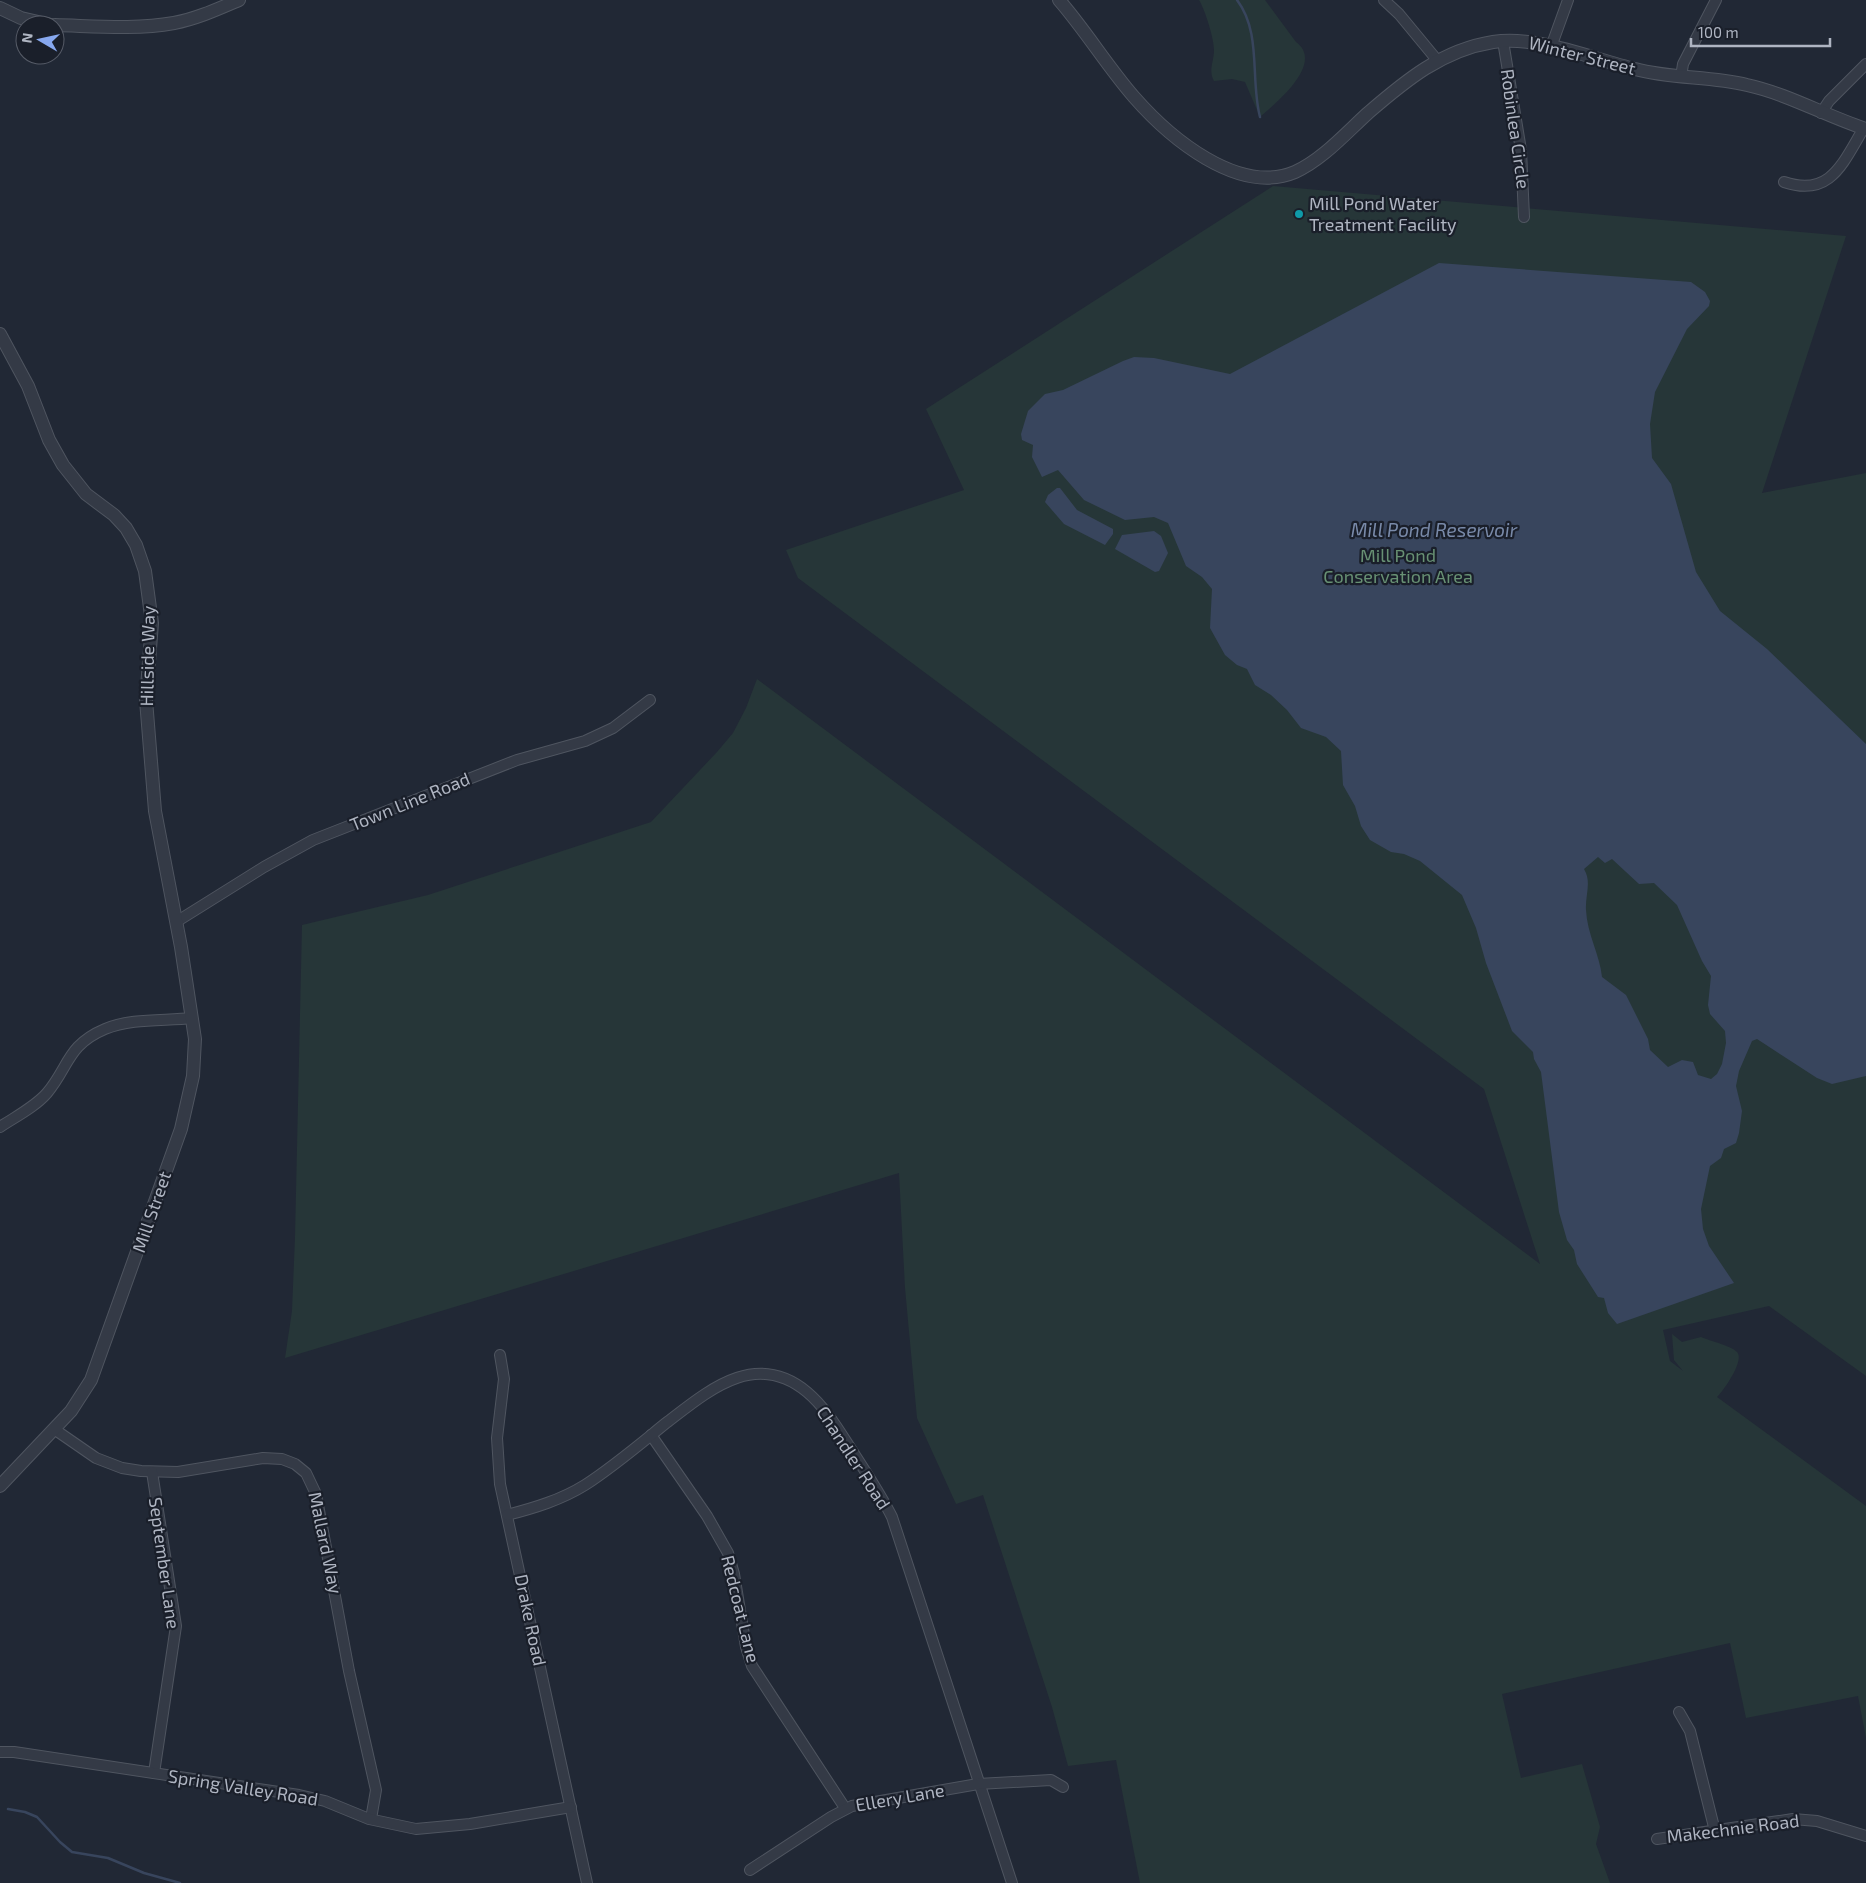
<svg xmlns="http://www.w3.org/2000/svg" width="1866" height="1883" viewBox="0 0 1866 1883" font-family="'Exo 2',sans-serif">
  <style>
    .green { fill: #263638 }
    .water { fill: #38455d; fill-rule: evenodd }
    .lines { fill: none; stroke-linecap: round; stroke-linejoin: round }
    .stream { stroke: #38455d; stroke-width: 2.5 }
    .minor-casing { stroke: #4f5560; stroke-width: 12 }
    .tertiary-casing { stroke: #4f5560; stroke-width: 14 }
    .minor { stroke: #343a46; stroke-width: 10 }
    .tertiary { stroke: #343a46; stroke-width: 12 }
    .culture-dot { fill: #0f9aa8; stroke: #1a1f2a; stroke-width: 2 }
    .labels { text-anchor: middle; stroke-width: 4.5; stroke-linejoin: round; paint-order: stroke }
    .street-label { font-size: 18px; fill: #afb5c2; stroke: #1a1f2a }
    .poi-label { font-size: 18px; fill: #afb5c2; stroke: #1a1f2a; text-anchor: start }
    .park-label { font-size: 18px; fill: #689174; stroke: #1a1f2a }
    .water-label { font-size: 19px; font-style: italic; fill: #798aa9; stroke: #1a1f2a }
  </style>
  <rect width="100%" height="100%" fill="#212835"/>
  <!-- green -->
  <g class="green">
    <path d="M1199,0H1265L1296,42C1325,63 1276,103 1260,117L1245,82L1232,79L1214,81C1208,70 1214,62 1214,50C1214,38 1205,10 1199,0Z"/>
    <path d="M1273,186L1846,236L1762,493L1866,473V1376L1769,1306L1663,1330L1670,1361L1683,1371L1674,1360L1672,1334L1682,1342L1701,1337C1710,1341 1732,1346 1737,1352C1745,1360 1724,1390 1717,1397L1866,1506V1738L1858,1696L1746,1718L1730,1643L1502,1694L1521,1778L1582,1764L1600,1827L1596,1844L1610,1883H1140L1116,1760L1068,1766L1052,1707L983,1495L956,1504L917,1418L905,1288L899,1173L285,1358L292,1311L295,1237L302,925L428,895L651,822L717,752L733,733L746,708L757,679L1540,1264L1484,1089L798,578L786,550L964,490L926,409Z"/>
  </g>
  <!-- water -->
  <g class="water">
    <path d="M1439,263L1691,282L1705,292L1710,301L1709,306L1687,329L1655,392L1650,424L1652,458L1671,484L1696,572L1720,611L1767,649L1866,744V1076L1832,1084L1817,1078L1757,1039L1752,1041L1739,1071L1736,1086L1742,1111L1739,1133L1736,1143L1724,1149L1721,1158L1710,1166L1701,1209L1703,1229L1709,1246L1734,1283L1617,1324L1608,1313L1604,1298L1598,1297L1577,1264L1574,1250L1567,1240L1559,1212L1541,1072L1534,1059L1533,1052L1512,1031L1486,963L1476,928L1462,895L1420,861L1404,854L1391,852L1370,840L1361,826L1355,806L1343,785L1341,751L1326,737L1301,728L1287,710L1271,695L1255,685L1247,669L1237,665L1225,655L1210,628L1212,589L1202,577L1186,566L1168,523L1154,517L1125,520L1084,500L1058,470L1042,477L1032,457L1033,445L1022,440L1021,434L1028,411L1045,394L1063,390L1123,361L1134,357L1154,358L1230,374ZM1598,857L1605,863L1612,859L1639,884L1654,883L1677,905L1702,961L1711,976L1708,1005L1710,1014L1725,1031L1726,1043L1722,1064L1717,1074L1711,1079L1698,1075L1693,1062L1682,1060L1668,1067L1650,1050L1648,1039L1626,995L1602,977C1600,955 1587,934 1586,910C1585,895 1592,882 1584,869Z"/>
    <polygon points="1057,488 1060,488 1077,510 1113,529 1113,534 1105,545 1064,524 1045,502 1048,495"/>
    <polygon points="1154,531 1161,536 1168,553 1159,571 1155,572 1115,549 1122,535"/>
  </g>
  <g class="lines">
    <!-- stream -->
    <g class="stream">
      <path d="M1237,0C1262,33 1250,79 1260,117"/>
      <polyline points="8,1809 25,1812 37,1817 60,1842 72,1852 108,1858 144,1873 180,1883"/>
    </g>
    <!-- minor casing -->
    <g class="minor-casing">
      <g id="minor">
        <polyline points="1384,0 1399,14 1437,60"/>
        <polyline points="1503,41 1521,150 1524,217"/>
        <polyline points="1551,47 1568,0"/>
        <polyline points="1681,77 1683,64 1716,0"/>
        <polyline points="1821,113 1829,101 1866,64"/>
        <path d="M1784,182C1831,198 1843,162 1864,128"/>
        <polyline points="176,922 264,867 313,840 517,760 585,741 613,728 650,700"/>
        <path d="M0,1127C15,1117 35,1107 47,1093C69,1067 67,1045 105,1029C131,1018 164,1021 192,1018"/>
        <polyline points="500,1355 504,1379 497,1438 500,1484 587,1883"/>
        <polyline points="54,1429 96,1458 122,1468 141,1471 178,1472 263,1458 282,1459 295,1464 306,1473 316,1494 349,1671 376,1790 371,1819"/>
        <polyline points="651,1435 707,1516 728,1553 734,1574 746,1647 752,1666 845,1808"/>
        <polyline points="152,1472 176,1626 154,1773"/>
        <path d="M507,1515C534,1508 561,1500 585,1485C613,1467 640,1444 666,1423C708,1391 755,1349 807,1392C825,1407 838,1429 851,1449C865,1471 880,1493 892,1517L1012,1883"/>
        <polyline points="1679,1712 1690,1731 1715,1831"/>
        <polyline points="0,1752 14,1752 299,1795 325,1801 369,1819 416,1829 470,1824 571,1807"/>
        <polyline points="1657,1839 1793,1819 1817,1821 1866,1836"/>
        <polyline points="750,1870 831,1817 852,1806 978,1784 1051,1780 1063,1787"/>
      </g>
    </g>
    <!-- tertiary casing -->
    <g class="tertiary-casing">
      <g id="tertiary">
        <path d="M1059,0C1086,31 1107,66 1134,97C1169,137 1238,196 1295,172C1322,160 1346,133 1368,113C1405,81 1442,50 1493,42C1537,35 1592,59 1635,69C1672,79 1710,76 1747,85C1788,94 1826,116 1866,129"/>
        <polyline points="0,8 21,18 51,25"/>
        <path d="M55,25C94,26 135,30 174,23C196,19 218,9 239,0"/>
        <polyline points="0,334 28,386 49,440 63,465 86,494 114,515 126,528 136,545 145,571 152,623 146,700 155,811 181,947 195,1039 193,1076 181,1129 91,1380 71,1411 0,1486"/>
      </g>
    </g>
    <!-- minor -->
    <use href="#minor" class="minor"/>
    <!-- tertiary -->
    <use href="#tertiary" class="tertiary"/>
  </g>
  <!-- markers -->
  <circle class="culture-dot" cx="1299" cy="214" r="5"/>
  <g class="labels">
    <!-- street labels -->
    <g class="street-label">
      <text transform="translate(1582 56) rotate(14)" y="6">Winter Street</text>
      <text transform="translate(1515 129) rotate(82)" y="6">Robinlea Circle</text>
      <text transform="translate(148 656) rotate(-89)" y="6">Hillside Way</text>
      <text transform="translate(410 802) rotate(-22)" y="6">Town Line Road</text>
      <text transform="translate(152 1212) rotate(-71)" y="6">Mill Street</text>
      <text transform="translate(853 1458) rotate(57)" y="6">Chandler Road</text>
      <text transform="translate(325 1543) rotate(78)" y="6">Mallard Way</text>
      <text transform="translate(164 1563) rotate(82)" y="6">September Lane</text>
      <text transform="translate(740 1609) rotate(76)" y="6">Redcoat Lane</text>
      <text transform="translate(530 1620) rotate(78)" y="6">Drake Road</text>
      <text transform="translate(243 1788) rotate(9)" y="6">Spring Valley Road</text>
      <text transform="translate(900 1798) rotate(-10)" y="6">Ellery Lane</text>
      <text transform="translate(1733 1829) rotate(-7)" y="6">Makechnie Road</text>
    </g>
    <!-- poi labels -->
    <g class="poi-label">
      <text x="1309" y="210">Mill Pond Water<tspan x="1309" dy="21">Treatment Facility</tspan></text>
    </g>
    <!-- park labels -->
    <g class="park-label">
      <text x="1398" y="562">Mill Pond<tspan x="1398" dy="21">Conservation Area</tspan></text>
    </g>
    <!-- water labels -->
    <g class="water-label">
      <text x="1434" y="537">Mill Pond Reservoir</text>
    </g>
  </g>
  <!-- north arrow -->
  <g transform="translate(40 40) rotate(279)"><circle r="24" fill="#1a1f2a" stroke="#565b67"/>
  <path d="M0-4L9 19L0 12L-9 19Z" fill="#87a8ef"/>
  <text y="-8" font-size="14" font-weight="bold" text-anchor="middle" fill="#afb5c2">N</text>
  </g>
  <!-- scale -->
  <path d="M1691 38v8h139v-8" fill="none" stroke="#afb5c2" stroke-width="2.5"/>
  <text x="1698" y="38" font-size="15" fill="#afb5c2" stroke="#1a1f2a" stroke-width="4" paint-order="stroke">100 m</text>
</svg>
